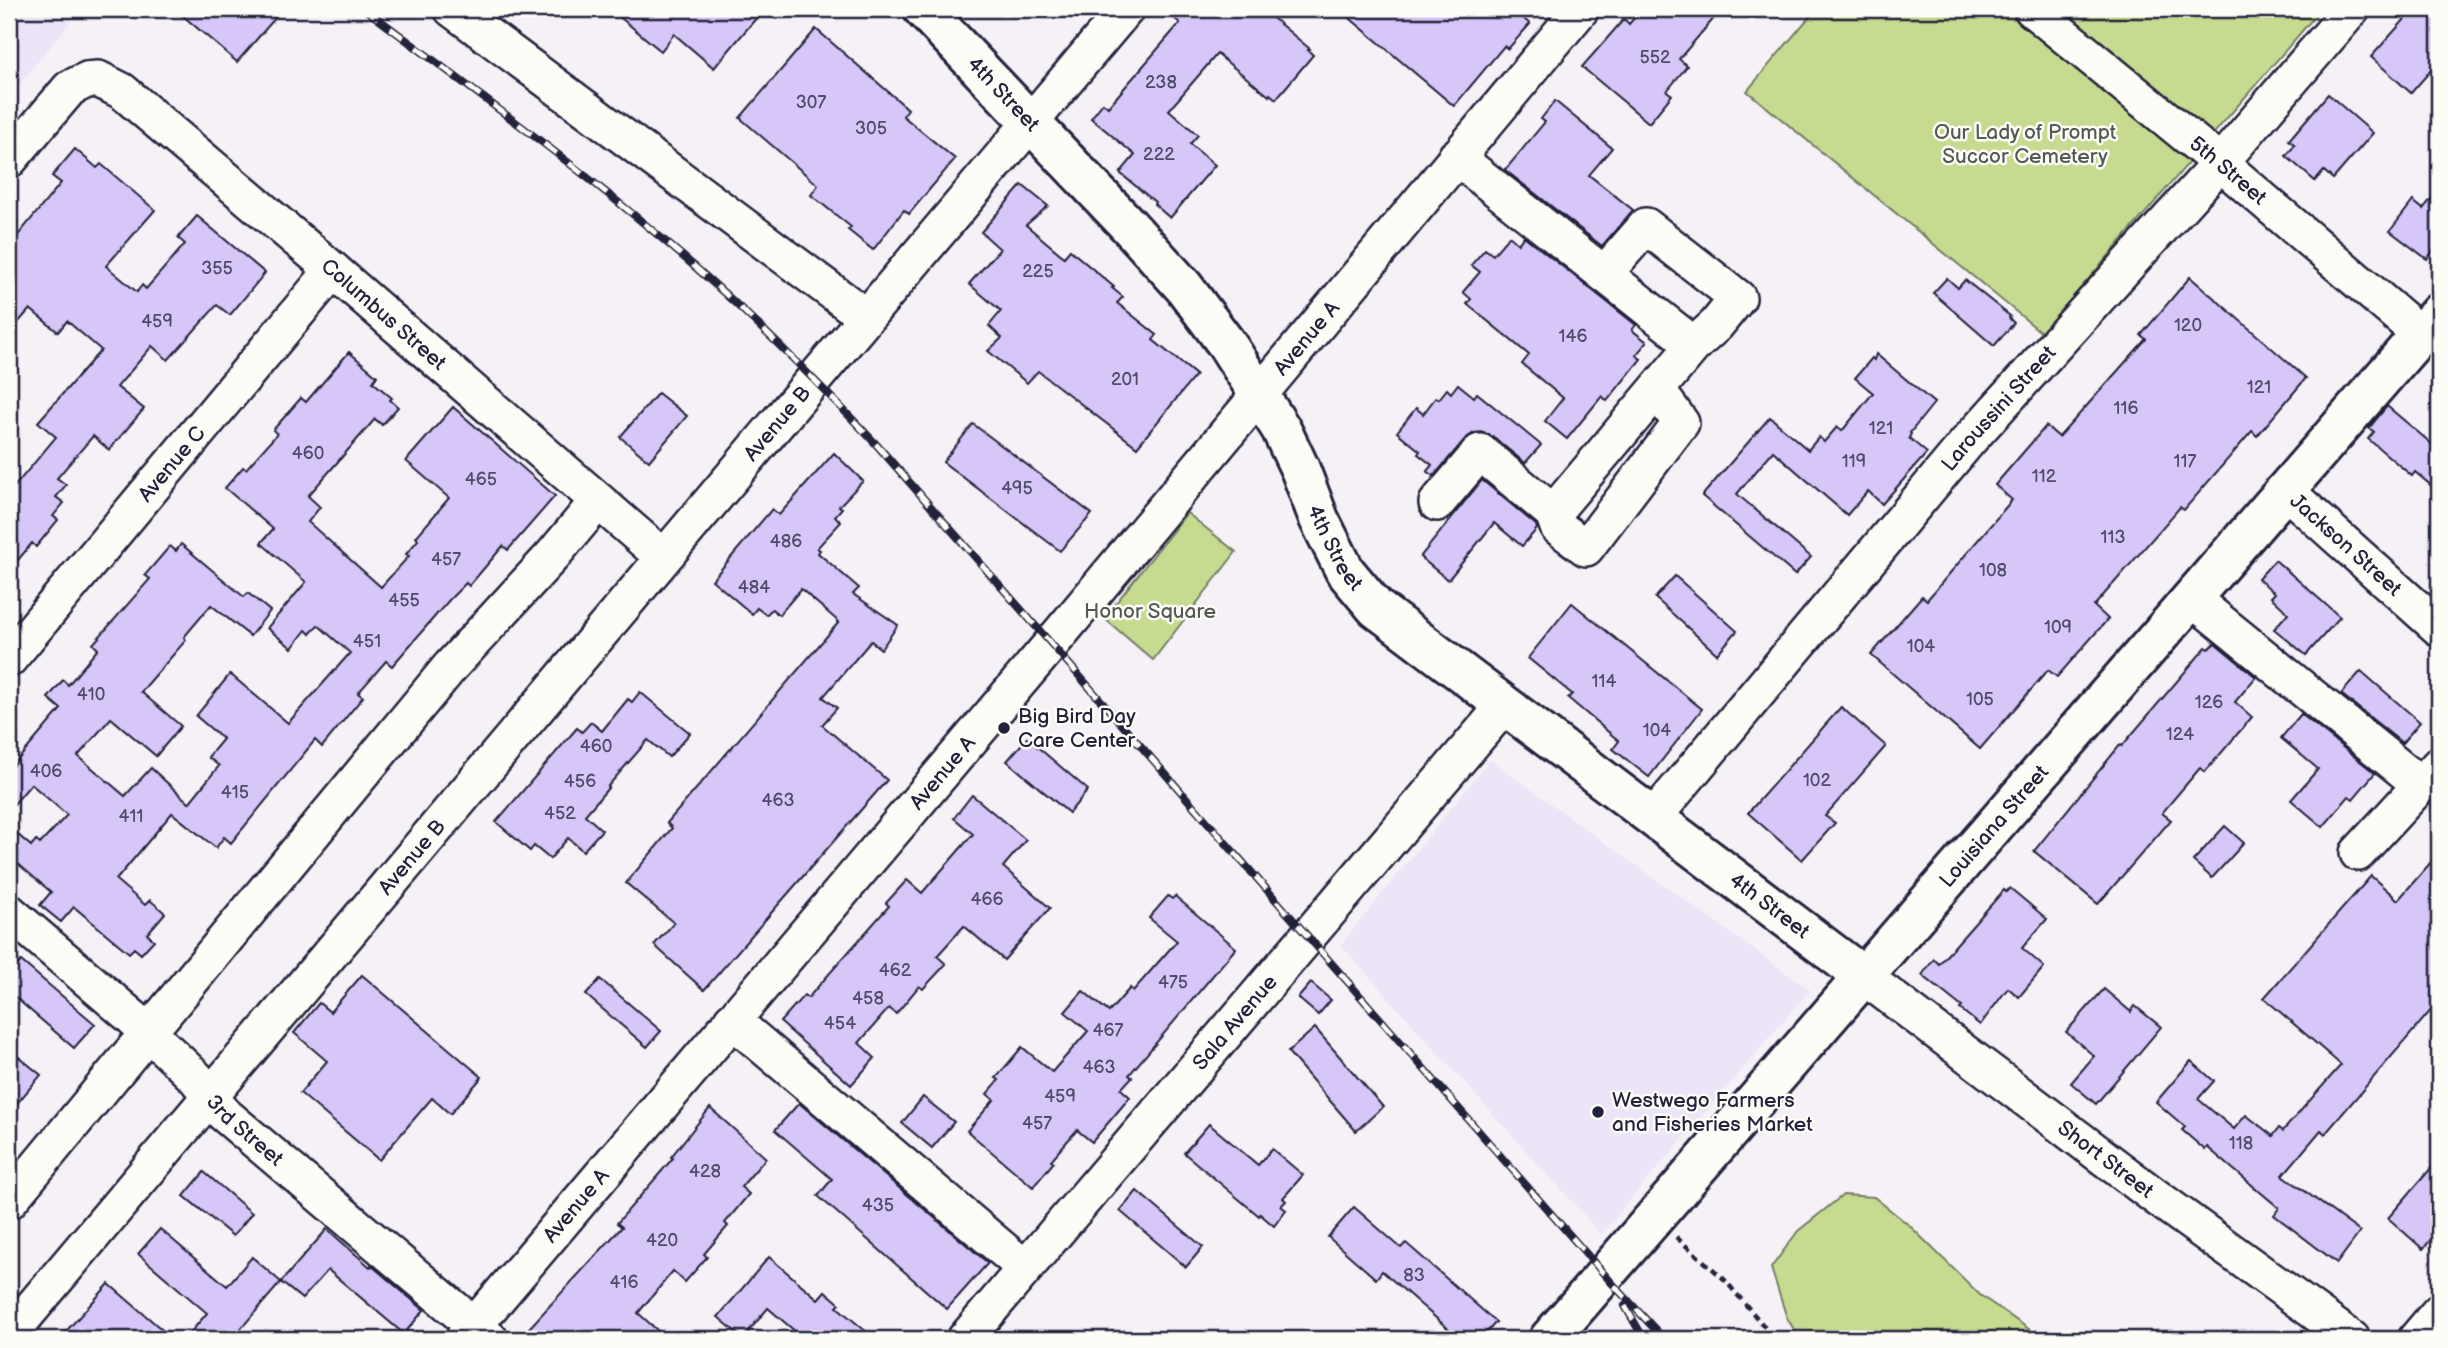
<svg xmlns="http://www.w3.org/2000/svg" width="2448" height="1348" viewBox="0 0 2448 1348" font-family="'Balsamiq Sans',sans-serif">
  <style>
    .built { fill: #ece4f7 }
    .green { fill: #c6db90; stroke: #747e66; stroke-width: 2 }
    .building { fill: #d7c6f8; stroke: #22223b; stroke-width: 2 }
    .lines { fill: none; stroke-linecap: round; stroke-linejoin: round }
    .minor-casing { stroke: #22223b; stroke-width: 40 }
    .major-casing { stroke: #22223b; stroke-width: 44 }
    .path { stroke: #22223b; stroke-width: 4.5; stroke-dasharray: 7 5; stroke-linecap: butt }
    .minor { stroke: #fdfcf7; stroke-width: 35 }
    .major { stroke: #fdfcf7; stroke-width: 38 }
    .rail-casing { stroke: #22223b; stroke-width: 8 }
    .rail { stroke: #fdfcf7; stroke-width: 5; stroke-dasharray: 16; stroke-linecap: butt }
    .poi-dot { fill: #22223b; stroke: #fdfcf7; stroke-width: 2.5 }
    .labels { text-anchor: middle; stroke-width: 5; stroke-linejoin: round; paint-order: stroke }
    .number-label { font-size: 18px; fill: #4f4b6a }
    .street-label { font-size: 21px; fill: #22223b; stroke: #fdfcf7 }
    .park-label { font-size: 21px; fill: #535a54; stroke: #fdfcf7 }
    .poi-label { font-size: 21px; fill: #22223b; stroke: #fdfcf7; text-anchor: start }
  </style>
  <rect width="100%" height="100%" fill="#f5f1f7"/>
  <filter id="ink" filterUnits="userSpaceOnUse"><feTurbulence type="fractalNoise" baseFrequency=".0143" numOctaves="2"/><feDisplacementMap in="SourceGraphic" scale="14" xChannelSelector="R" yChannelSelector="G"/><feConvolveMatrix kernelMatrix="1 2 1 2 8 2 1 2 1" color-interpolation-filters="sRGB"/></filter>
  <g filter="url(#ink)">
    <!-- built -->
    <g class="built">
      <polygon points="9,9 81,9 9,97"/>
      <polygon points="1490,760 1810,990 1601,1234 1341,945"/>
    </g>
    <!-- green -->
    <g class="green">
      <polygon points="1816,9 2321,9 2042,333 1747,91"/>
      <polygon points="1187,513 1236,552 1153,660 1104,618"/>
      <polygon points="1843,1195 1874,1197 1910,1226 1980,1295 2043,1339 1800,1339 1787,1318 1771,1268 1798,1231"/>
    </g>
    <!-- building -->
    <g class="building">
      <polygon points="175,9 283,9 237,62"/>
      <polygon points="610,9 764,9 714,68 674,34 661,51"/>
      <polygon points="1163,9 1262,9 1310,49 1308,50 1313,55 1276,99 1270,94 1269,96 1217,54 1169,110 1198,135 1190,144 1215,165 1170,218 1154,204 1155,202 1120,173 1135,155 1091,118 1103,103 1108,107 1180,23"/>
      <polygon points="1339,9 1512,9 1530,24 1508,49 1504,46 1454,106"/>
      <polygon points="1642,9 1722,9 1679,59 1687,66 1667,91 1672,95 1649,123 1582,67 1624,19 1629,24"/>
      <polygon points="2414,9 2439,9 2439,61 2411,93 2371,57"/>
      <polygon points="816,29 908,109 903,116 955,159 909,214 904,210 873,250 848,230 851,227 811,195 818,185 740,118"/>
      <polygon points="2328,94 2373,133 2333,179 2324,171 2315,181 2286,156 2295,145 2289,140"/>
      <polygon points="1555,101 1612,148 1589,175 1633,210 1602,246 1505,170 1545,122 1541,119"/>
      <polygon points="75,149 97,168 101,164 155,210 106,266 137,292 142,285 146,289 185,244 178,238 197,216 265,273 230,315 217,305 168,360 152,346 117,387 144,409 109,450 93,436 57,478 66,485 56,497 64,503 53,516 58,520 36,547 32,543 9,571 9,493 56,437 38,422 101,350 67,321 58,332 30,309 9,333 9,246 61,183 52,176"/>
      <polygon points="1022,185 1048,206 1026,225 1064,257 1070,250 1114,287 1112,288 1123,297 1117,303 1157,335 1153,340 1196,375 1137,447 1038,371 1027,383 988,351 1002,338 989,326 1001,311 969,284 1000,249 981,232"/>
      <polygon points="2439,189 2439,243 2427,259 2390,231 2413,201 2423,209"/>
      <polygon points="1509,236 1518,244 1524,236 1636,325 1632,330 1647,342 1636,355 1641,359 1607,401 1602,396 1567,439 1545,421 1563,398 1522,364 1529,355 1467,304 1471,299 1463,292 1480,272 1471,265 1485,249 1493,255"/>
      <polygon points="2190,277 2306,378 2257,436 2252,431 2184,510 2180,507 2094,606 2108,619 2057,677 2048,670 1980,749 1871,655 1922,596 1927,600 2012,500 1995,485 2046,426 2059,437 2146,339 2141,335"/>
      <polygon points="1947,278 1958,288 1965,280 2010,316 2009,318 2014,323 1994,346 1933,293"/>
      <polygon points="349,352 377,376 373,382 392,398 390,400 398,407 382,425 375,419 308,496 320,507 308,522 381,587 409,556 406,554 418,540 416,537 449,498 406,461 453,407 555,496 508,550 503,546 469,586 466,583 450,599 392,666 386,661 358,693 363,697 322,747 315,740 231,843 224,837 216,848 172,813 116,880 145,905 150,900 165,913 147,934 154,940 141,954 134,948 129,953 74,907 61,922 40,905 51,892 9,856 9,827 31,846 36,840 40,844 67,815 31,784 9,810 9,770 61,709 48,698 63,680 68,685 98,649 93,644 150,579 145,575 170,546 176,551 181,544 244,597 248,593 270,611 250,636 211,605 184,637 186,640 141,692 181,726 156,756 111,718 78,756 125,796 151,768 189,803 219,766 208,757 223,739 196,716 230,674 288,723 350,653 318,625 310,634 306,630 292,648 267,628 306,582 261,543 273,529 225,488 243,467 246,469 277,434 273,430 301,398 306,402"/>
      <polygon points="1876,354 1934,403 1910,433 1911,434 1909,438 1927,453 1882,504 1868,491 1847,515 1773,451 1737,494 1811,557 1795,575 1702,496 1770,417 1808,450 1819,437 1824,442 1837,427 1842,431 1873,393 1855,378 1872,358 1874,360"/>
      <polygon points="1458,384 1474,397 1477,393 1541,445 1525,463 1493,437 1483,432 1474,433 1465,439 1434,476 1427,471 1432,465 1418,454 1420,451 1397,432 1416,408 1423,414 1436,397 1439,399 1447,389 1451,393"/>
      <polygon points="658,393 687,416 649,461 620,437"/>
      <polygon points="2387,406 2439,450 2439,492 2415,472 2412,476 2368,439 2374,432 2369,428"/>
      <polygon points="973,424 1092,514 1060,551 943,462"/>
      <polygon points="834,453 863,481 839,506 842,508 835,516 841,522 817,548 820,550 818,553 859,588 853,594 898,625 881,649 871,641 823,697 837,708 822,725 887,780 704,990 654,945 674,923 626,883 672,828 667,823 839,622 801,589 779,615 772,609 766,615 757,608 752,614 712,580 772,509 779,515"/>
      <polygon points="1482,480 1536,525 1537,529 1522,546 1494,523 1448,580 1420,557"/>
      <polygon points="2275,560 2340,617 2306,655 2274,629 2288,613 2271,597 2275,593 2258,579"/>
      <polygon points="1675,576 1737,631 1717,654 1655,598"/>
      <polygon points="1572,603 1702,709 1649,777 1613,749 1619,741 1568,698 1572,694 1528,658"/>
      <polygon points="2215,643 2256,677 2235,702 2252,717 2205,772 2200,768 2162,813 2171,820 2098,904 2034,851 2120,745 2122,746 2206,647 2209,649"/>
      <polygon points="2361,671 2420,722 2402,743 2341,694"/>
      <polygon points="640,692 690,733 669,757 648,740 608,786 609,787 585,815 602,830 583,851 568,838 550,859 534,846 530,851 496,822 577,728 582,732 591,722 602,731 628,699 632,702"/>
      <polygon points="1841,707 1886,746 1825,816 1835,823 1802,860 1748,813"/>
      <polygon points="2301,714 2375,773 2353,799 2349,796 2323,827 2291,800 2318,769 2281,738"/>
      <polygon points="1027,738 1088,790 1069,813 1007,761"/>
      <polygon points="972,795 1026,840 1003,867 1050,908 1004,960 964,926 937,956 946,964 923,989 919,986 896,1014 889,1008 859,1043 875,1058 851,1085 780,1022 804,995 808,998 889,906 886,903 907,880 922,893 973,834 954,818"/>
      <polygon points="2225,826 2244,843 2212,878 2193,861"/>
      <polygon points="2439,853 2439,1001 2325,1134 2321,1130 2283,1175 2360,1232 2337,1263 2274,1215 2279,1208 2207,1147 2205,1150 2182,1130 2185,1127 2156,1102 2191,1061 2214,1081 2198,1099 2234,1129 2246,1115 2273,1136 2279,1128 2283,1131 2341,1065 2264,998 2371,876 2398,900"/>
      <polygon points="2010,888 2047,919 2022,948 2044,967 2019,997 2008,988 1980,1025 1960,1009 1962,1007 1922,975 1934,959 1939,964 2004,890 2006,892"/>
      <polygon points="1168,896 1172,899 1175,896 1236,948 1129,1075 1132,1077 1121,1089 1130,1097 1092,1142 1077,1130 1051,1160 1054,1162 1033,1187 967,1131 994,1100 987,1094 999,1080 996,1078 1022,1047 1052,1072 1088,1031 1065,1012 1083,991 1109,1012 1130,988 1133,991 1177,941 1149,918"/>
      <polygon points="21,961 95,1024 74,1048 9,992 9,975"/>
      <polygon points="362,975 482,1077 450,1114 432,1098 379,1160 300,1093 327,1061 294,1033 319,1003 330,1012"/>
      <polygon points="600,979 661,1031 647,1047 586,995"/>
      <polygon points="1311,983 1331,1000 1318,1015 1298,998"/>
      <polygon points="2104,989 2131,1012 2135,1006 2161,1027 2096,1104 2071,1083 2094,1056 2066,1032"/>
      <polygon points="1315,1028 1383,1107 1356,1131 1288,1052"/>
      <polygon points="9,1049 41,1075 9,1113"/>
      <polygon points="923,1097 954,1122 932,1148 902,1123"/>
      <polygon points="799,1103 988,1263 947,1309 818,1196 832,1179 775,1130"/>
      <polygon points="710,1108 766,1158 741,1187 749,1194 725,1223 728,1226 704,1254 707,1257 685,1282 673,1271 638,1313 667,1339 519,1339 622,1227 617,1223 673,1158 671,1157"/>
      <polygon points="1209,1124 1258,1165 1272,1149 1303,1175 1283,1198 1286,1201 1281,1206 1286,1210 1274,1226 1260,1214 1259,1216 1184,1153"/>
      <polygon points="2439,1159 2439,1230 2423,1249 2388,1218"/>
      <polygon points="204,1172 252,1213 233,1236 184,1196"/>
      <polygon points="1137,1191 1203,1247 1186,1267 1120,1211"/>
      <polygon points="1354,1207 1401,1248 1406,1243 1496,1322 1481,1339 1460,1339 1382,1271 1376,1279 1328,1237"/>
      <polygon points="160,1229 227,1286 252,1257 281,1282 232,1339 185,1339 207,1313 138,1254"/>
      <polygon points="327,1229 370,1267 371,1265 424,1310 404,1334 328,1270 302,1299 281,1282"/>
      <polygon points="769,1257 818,1299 825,1291 840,1304 837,1307 875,1339 804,1339 768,1308 743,1338 718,1317"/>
      <polygon points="109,1284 138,1309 173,1339 59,1339"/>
    </g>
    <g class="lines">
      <!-- minor casing -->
      <g class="minor-casing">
        <g id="minor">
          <polyline points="452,9 866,317"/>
          <path id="s1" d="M2032,9L2220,163L2421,335"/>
          <path id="s2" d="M9,160L70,88L87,80L98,79L122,91L333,270L663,557"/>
          <polyline points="1604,274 1646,226 1738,298 1716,325 1694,345"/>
          <path id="s3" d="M2285,490L2439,628"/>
          <polyline points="1437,503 1480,452 1553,513 1694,345 1456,157"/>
          <polyline points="1553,513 1558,527 1586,548 1681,423 1657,390"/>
          <polyline points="2191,598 2421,785"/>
          <path id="s4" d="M9,659L333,270"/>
          <path id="s5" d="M1653,818L1969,440L2220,163L2352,9"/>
          <polyline points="2358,853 2439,765"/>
          <path id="s6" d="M9,912L133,1018L196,1078L224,1114L490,1339"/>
          <path id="s7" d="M1863,976L2156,1197L2352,1339"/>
          <polyline points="732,1020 1025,1268"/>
          <polyline points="9,1201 450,667 553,555 598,501"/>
          <path id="s8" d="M9,1335L1126,9"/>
          <path id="s9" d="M463,1339L1052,643L1581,9"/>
          <path id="s10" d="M965,1339L1504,706"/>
          <polyline points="2416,1339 2439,1312"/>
        </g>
      </g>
      <!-- major casing -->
      <g class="major-casing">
        <g id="major">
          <path id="s11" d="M923,9L1128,225L1184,287L1228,346L1281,429L1300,469L1319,519L1345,571L1376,608L1863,976"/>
          <path id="s12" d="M1549,1339L2439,313"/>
        </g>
      </g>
      <!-- path -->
      <polyline class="path" points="1676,1237 1723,1278 1775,1339"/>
      <!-- minor -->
      <use href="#minor" class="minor"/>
      <!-- major -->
      <use href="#major" class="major"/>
      <!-- rail casing -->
      <g class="rail-casing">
        <g id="rail">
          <path d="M365,9C482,97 603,184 712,282C769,333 822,387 875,443L1611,1282L1664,1339"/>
          <polyline points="1625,1306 1644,1339"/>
        </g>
      </g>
      <!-- rail -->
      <use href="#rail" class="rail"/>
    </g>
  </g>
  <!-- markers -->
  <g class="poi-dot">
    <circle cx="1004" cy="728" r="7"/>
    <circle cx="1598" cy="1112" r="7"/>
  </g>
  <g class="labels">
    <!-- number labels -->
    <g class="number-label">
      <text x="1655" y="63">552</text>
      <text x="1161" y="88">238</text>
      <text x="811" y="108">307</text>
      <text x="871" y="134">305</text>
      <text x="1159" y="160">222</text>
      <text x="217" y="274">355</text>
      <text x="1038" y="277">225</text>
      <text x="157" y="327">459</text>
      <text x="2188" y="331">120</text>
      <text x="1573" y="342">146</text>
      <text x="1125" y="385">201</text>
      <text x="2259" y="393">121</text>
      <text x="2126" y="414">116</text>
      <text x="1881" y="434">121</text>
      <text x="308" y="459">460</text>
      <text x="1854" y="467">119</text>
      <text x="2185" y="467">117</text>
      <text x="2044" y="482">112</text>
      <text x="481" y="485">465</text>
      <text x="1017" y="494">495</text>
      <text x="2113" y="543">113</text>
      <text x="786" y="547">486</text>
      <text x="446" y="565">457</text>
      <text x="1993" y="576">108</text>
      <text x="754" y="593">484</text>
      <text x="404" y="606">455</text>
      <text x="2058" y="633">109</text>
      <text x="367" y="647">451</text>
      <text x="1921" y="652">104</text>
      <text x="1604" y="687">114</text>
      <text x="91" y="700">410</text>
      <text x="1980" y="705">105</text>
      <text x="2209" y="708">126</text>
      <text x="1657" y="736">104</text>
      <text x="2180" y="740">124</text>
      <text x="596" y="752">460</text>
      <text x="46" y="777">406</text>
      <text x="1817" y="786">102</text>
      <text x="580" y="787">456</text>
      <text x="235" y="798">415</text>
      <text x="778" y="806">463</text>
      <text x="560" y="819">452</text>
      <text x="131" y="822">411</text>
      <text x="987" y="905">466</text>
      <text x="895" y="976">462</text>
      <text x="1173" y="988">475</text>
      <text x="868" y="1004">458</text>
      <text x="840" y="1029">454</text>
      <text x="1108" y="1036">467</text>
      <text x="1099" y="1073">463</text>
      <text x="1060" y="1102">459</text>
      <text x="1037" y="1129">457</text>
      <text x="2241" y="1149">118</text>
      <text x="705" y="1177">428</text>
      <text x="878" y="1211">435</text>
      <text x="662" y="1246">420</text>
      <text x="1414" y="1281">83</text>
      <text x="624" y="1288">416</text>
    </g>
    <!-- street labels -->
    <g class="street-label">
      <text dy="7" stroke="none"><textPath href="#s11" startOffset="117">4th Street</textPath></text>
      <text dy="7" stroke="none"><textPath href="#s1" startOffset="254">5th Street</textPath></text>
      <text dy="7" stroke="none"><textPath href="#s2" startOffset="495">Columbus Street</textPath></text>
      <text dy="7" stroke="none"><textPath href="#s9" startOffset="1309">Avenue A</textPath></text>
      <text dy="7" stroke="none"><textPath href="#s5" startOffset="536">Laroussini Street</textPath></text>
      <text dy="7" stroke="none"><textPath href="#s8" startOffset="1192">Avenue B</textPath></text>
      <text dy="7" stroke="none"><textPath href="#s4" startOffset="254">Avenue C</textPath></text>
      <text dy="7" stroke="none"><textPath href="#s11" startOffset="684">4th Street</textPath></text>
      <text dy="7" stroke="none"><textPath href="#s3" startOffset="82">Jackson Street</textPath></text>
      <text dy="7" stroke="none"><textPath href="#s9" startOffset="742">Avenue A</textPath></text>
      <text dy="7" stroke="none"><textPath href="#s12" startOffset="679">Louisiana Street</textPath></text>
      <text dy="7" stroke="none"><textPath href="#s8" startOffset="625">Avenue B</textPath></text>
      <text dy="7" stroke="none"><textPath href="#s11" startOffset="1251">4th Street</textPath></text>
      <text dy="7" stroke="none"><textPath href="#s10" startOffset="416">Sala Avenue</textPath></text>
      <text dy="7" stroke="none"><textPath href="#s6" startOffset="322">3rd Street</textPath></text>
      <text dy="7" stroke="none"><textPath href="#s7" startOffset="304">Short Street</textPath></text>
      <text dy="7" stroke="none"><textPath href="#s9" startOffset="175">Avenue A</textPath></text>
    </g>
    <!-- park labels -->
    <g class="park-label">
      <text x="2025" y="139">Our Lady of Prompt<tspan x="2025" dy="24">Succor Cemetery</tspan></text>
      <text x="1150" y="618">Honor Square</text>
    </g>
    <!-- poi labels -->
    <g class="poi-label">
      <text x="1018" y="723">Big Bird Day<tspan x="1018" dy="24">Care Center</tspan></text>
      <text x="1612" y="1107">Westwego Farmers<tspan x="1612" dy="24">and Fisheries Market</tspan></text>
    </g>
  </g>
  <!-- margin -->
  <rect width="2448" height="1348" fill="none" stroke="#fdfcf7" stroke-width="35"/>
  <rect x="18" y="18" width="2413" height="1313" fill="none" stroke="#22223b" stroke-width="2.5" filter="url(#ink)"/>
</svg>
